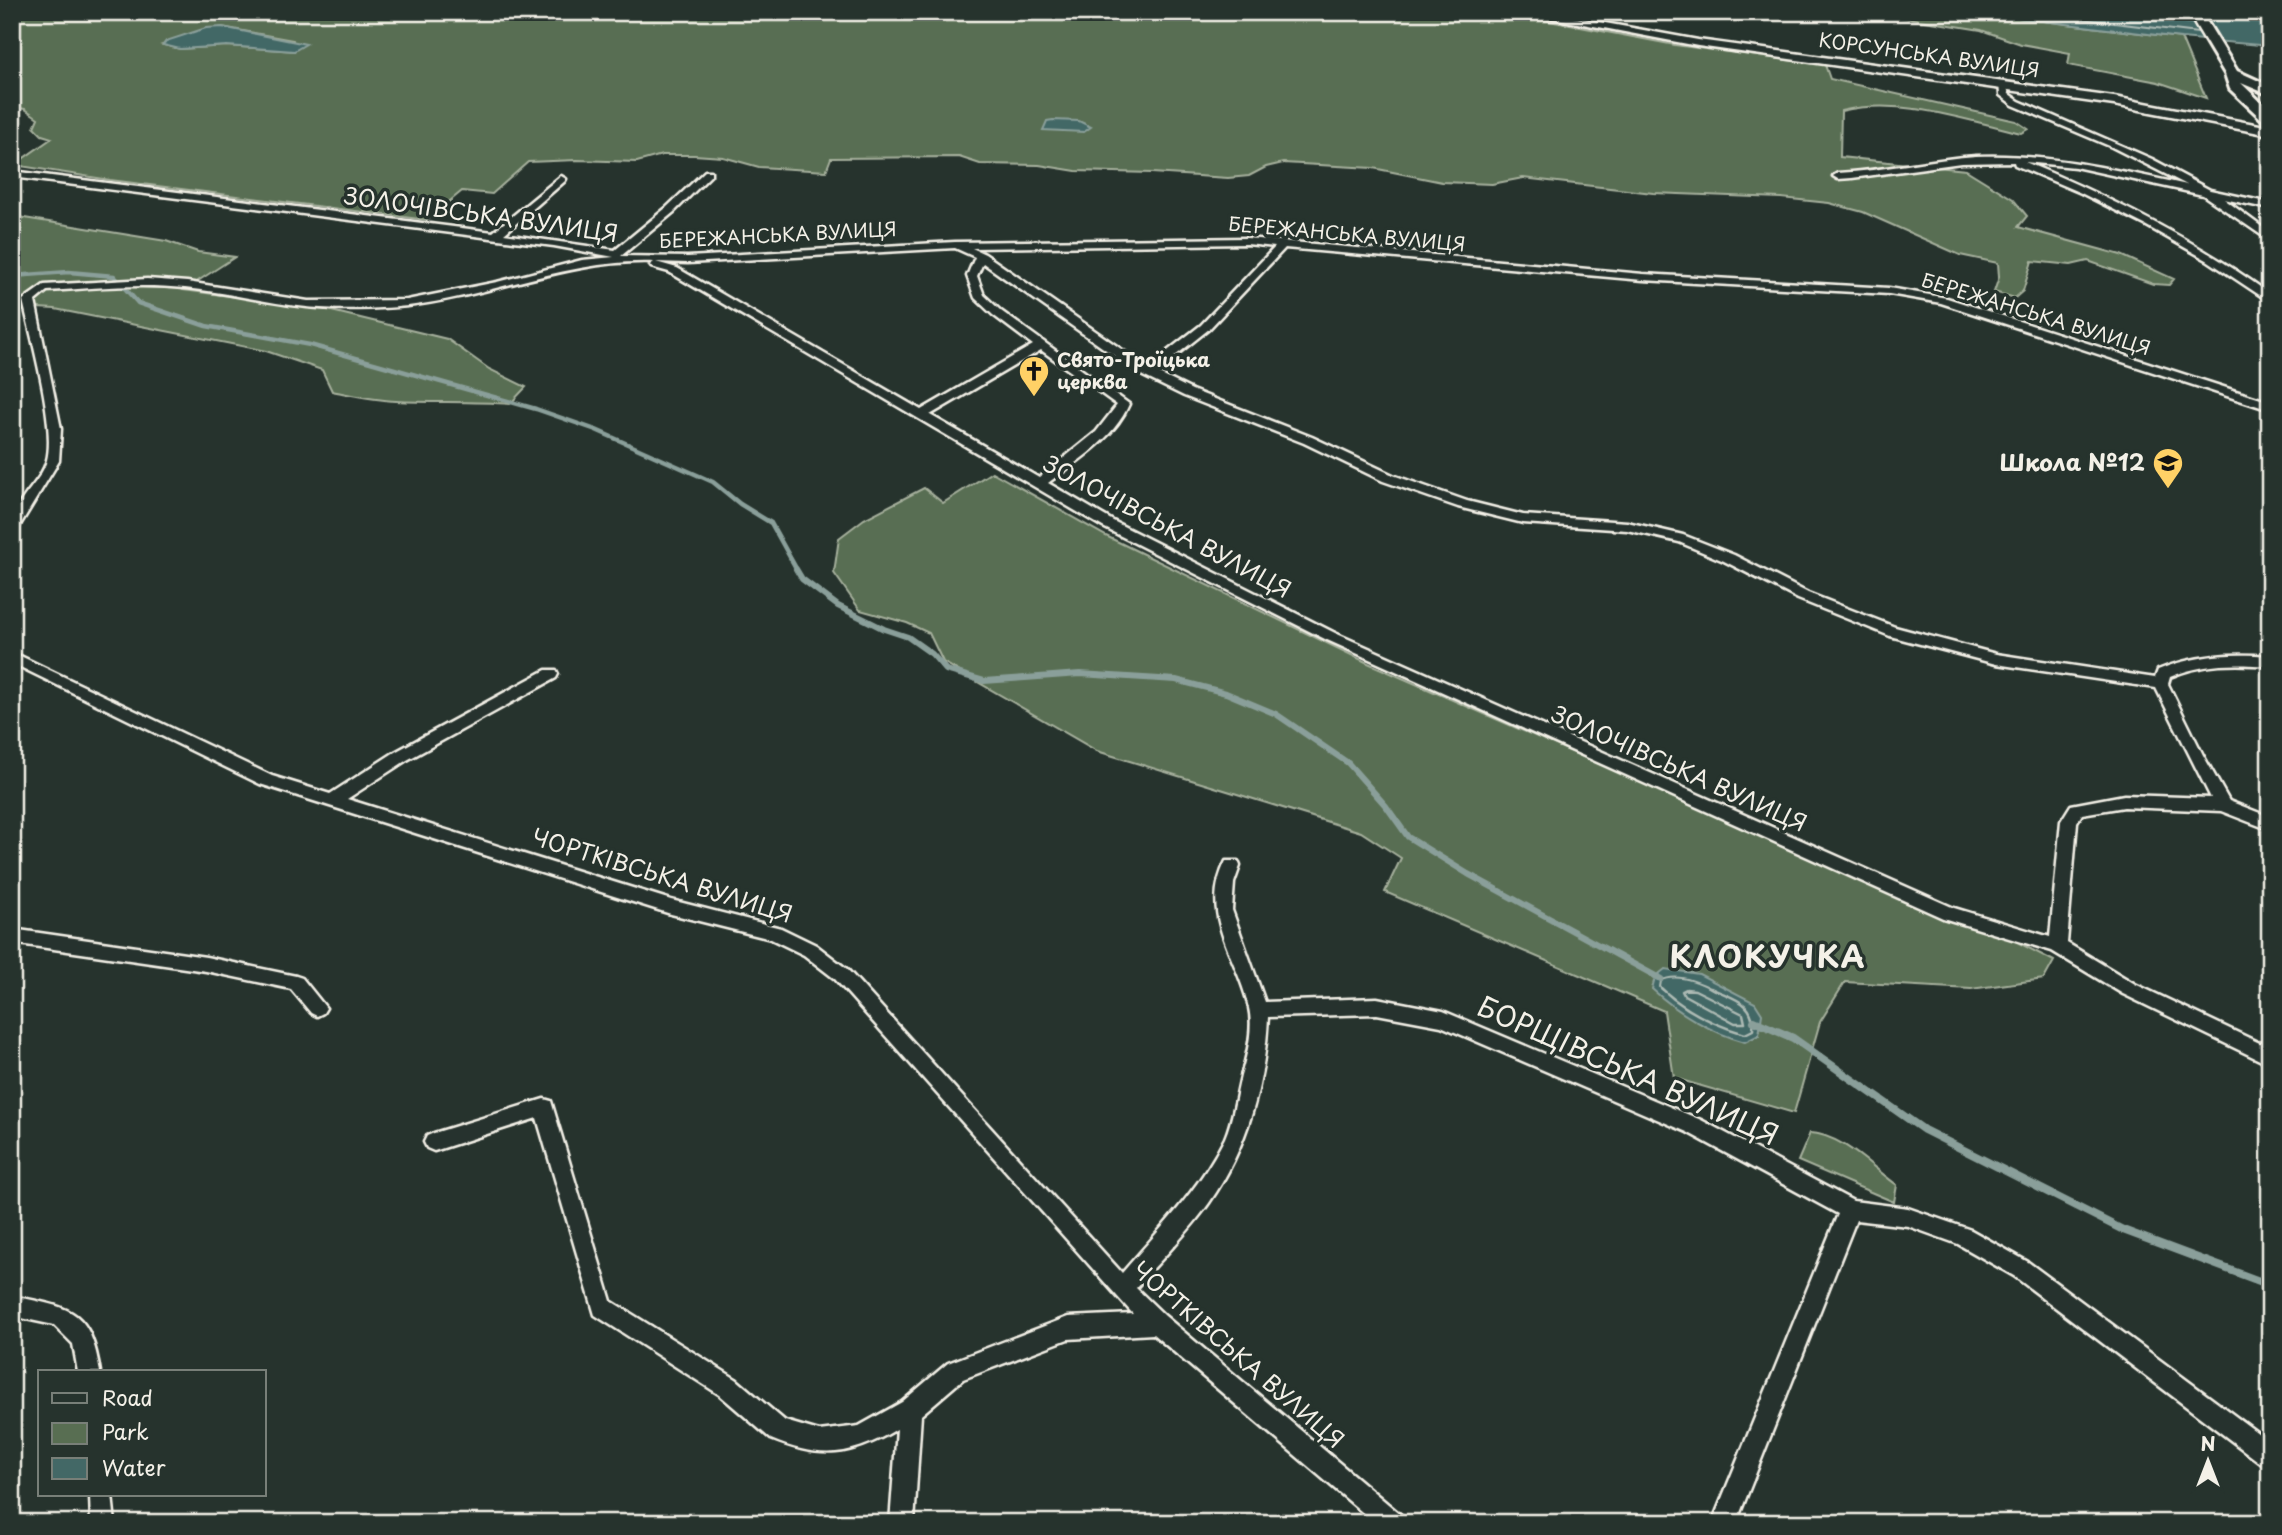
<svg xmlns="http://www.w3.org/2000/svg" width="2282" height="1535" viewBox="0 0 2282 1535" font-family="'Playpen Sans',sans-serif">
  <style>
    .green { fill: #586e52; stroke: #a6b09d; stroke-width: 2; fill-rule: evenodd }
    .water { fill: #436866; stroke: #8a9f9a; stroke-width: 2 }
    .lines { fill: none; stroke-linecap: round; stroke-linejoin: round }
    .shore-far1 { stroke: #adbab4; stroke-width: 2 }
    .shore { stroke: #adbab4; stroke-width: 2.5 }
    .stream-far2 { stroke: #8a9f9a; stroke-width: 4.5 }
    .stream-far1 { stroke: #8a9f9a; stroke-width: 6 }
    .stream { stroke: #8a9f9a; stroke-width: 8 }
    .minor-casing { stroke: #f4f1e8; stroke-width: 5 }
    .secondary-casing { stroke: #f4f1e8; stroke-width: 5 }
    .primary-casing { stroke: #f4f1e8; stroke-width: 6 }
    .minor { fill: #26332d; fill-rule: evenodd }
    .secondary { fill: #26332d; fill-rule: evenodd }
    .primary { fill: #26332d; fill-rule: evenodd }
    .labels { text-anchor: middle; stroke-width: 7; stroke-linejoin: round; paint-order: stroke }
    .far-street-label { font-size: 19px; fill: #f4f1e8; stroke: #26332d }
    .far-poi-label { font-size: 19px; font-weight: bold; fill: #f4f1e8; stroke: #26332d; text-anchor: start }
    .street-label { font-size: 23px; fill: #f4f1e8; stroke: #26332d }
    .poi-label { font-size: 23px; font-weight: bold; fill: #f4f1e8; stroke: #26332d; text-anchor: end }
    .near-street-label { font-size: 28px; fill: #f4f1e8; stroke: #26332d }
    .district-label { font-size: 30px; font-weight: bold; letter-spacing: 2px; fill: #f4f1e8; stroke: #26332d }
  </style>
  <rect width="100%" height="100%" fill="#26332d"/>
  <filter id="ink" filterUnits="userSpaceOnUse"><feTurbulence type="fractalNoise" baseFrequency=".0143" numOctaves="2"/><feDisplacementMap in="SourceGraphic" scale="14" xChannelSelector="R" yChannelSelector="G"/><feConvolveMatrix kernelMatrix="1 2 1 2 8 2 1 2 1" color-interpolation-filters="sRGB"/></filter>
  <g filter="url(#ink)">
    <!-- green -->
    <g class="green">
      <path d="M12,12H1502L1675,45L1825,65L1830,79L2016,121L2028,129L2021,133C1963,119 1900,97 1841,111L1840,157L1966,170L2013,199L2027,216L2018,227L2121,255L2174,279L2169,285L2153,284L2088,261L2071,265L2032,261L2023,291L2015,298L1994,292L1999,277L1998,263L1960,255L1863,212L1829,203L1781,198L1653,193L1523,178L1492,184L1442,182L1373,168L1283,163L1266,167L1249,176L1228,178L1152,173L1076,171L1039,165L980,164L959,157L831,158L826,171L759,167L723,157L694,155H662L637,162L577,160L528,162L492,194L462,191L427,220L110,180L14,165L52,138L42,135L34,127L38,118L25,109L12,107ZM222,27L293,40L294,51L227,46L180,49L163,45Z"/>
      <polygon points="1869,12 1969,12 2181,38 2206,98 2158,82 2068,65 2070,53 2021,44 1981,30"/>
      <path d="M12,216L166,241L198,252L235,257L184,290L315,307L447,339L489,369L526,387L510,404C472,401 435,403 396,401C375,400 353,395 332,391L322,370L266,351L55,309L37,308L12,313Z"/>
      <polygon points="992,472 1106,536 1368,663 1599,764 1665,784 1959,912 2054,961 2044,979 1971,989 1845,982 1820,1022 1794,1113 1674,1078 1664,1011 1385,892 1401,858 1361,832 1097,751 943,662 929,633 907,623 860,610 834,573 839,538 864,519 924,488 943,503"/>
      <path d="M1810,1133C1841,1134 1872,1167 1897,1185L1894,1202L1798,1161Z"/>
    </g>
    <!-- water -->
    <g class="water">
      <polygon points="1969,12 2187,12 2270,18 2270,46 2181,38"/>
      <polygon points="222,27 306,44 294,51 227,46 180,49 163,45 166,41 206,28"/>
      <polygon points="1053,120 1079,121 1091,127 1084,132 1043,130 1047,121"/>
      <path d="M1665,969L1699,974L1755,1003L1762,1014L1759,1035L1745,1042C1712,1033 1678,1013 1652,989L1655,977Z"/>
    </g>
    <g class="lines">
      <!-- shore-far1 -->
      <g class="shore-far1">
        <polyline points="2023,12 2198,33"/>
        <polyline points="2097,12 2193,23"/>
        <path d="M1663,990L1660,987L1661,981C1677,972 1699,982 1714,990"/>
        <polyline points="1685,990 1692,990"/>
      </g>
      <!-- shore -->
      <g class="shore">
        <path d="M1661,988C1684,1010 1714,1025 1745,1034L1753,1030C1755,1001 1733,999 1711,988"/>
        <polygon points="1686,989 1695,990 1743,1014 1745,1023 1735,1023 1684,995 1682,991"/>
      </g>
      <!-- stream-far2 -->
      <polyline class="stream-far2" points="12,276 69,272 114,276 138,303 206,326 310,345 536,409 596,430 713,482 740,504 771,523 797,570"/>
      <!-- stream-far1 -->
      <polyline class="stream-far1" points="796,569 802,579 838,606 884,629 908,637 932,654 946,670 984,681 1080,674 1176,680 1226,693 1276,714 1348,763 1386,806 1408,837 1468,874 1661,979"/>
      <!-- stream -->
      <polyline class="stream" points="1754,1021 1793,1038 1924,1130 2123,1230 2270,1285"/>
      <!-- minor casing -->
      <g class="minor-casing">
        <g id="minor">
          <path d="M1999,82H2005L2009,94L2019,101L2152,159L2210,190L2270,203V209L2224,199L2270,233V241L2203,195L2075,167L2025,162C2112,198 2194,239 2270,294V302L2207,260L2145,225L2081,193L2015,165L2014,162L1961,163L1852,178L1838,179L1833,176L1838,173C1884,171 1930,159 1976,156C2048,153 2117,170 2187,185L2112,147L2013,105L2000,95Z"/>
          <path d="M12,171L493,232L561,176L566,179L565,181L504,234L615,250L666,208L705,171H711V175L674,212L621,256L688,257L955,242L1247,238L1643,274L1889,288L1947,298L2270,402V410L1941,303L1889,294L1643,280L1285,248L1209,329L1155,372L1192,390L1312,437L1393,475L1467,501L1523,515L1627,522L1683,535L1734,555L1808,593L1895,627L1996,654L2155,678L2158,670C2195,655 2230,653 2270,656V666C2235,663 2203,663 2170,677L2168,684L2203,755L2229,801L2270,817V830L2221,811L2124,807L2082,814L2077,822L2067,943L2135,984L2270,1048V1065L2123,994L2052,951L1943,918L1325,639L1103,527L669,272L651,267L650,265L654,262C570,259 491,296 408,306C382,309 333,310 307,307C266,303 226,292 185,288C139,283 93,288 47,291L35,301L61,429L59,461L17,530L12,531C12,499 40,486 47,460C56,426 31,337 23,300L44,285L147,279L187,282L308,301L407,300L497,282L582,260L614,257L554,246L12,177ZM1247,244L1275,247L1201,325L1147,367L985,254L972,248ZM955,248L975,257L967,276L975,298L993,315L1033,345L921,410L677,268L656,262L688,263ZM983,263L1143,376L1184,396L1304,443L1383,481L1458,507L1523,523L1627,530L1679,542L1724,561L1798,599L1890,636L1996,664L2156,688L2211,798L2124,795L2071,805L2061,821L2050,937L1954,908L1335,633L1113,521L1048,483C1076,462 1115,438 1129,404L1001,311L984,295L977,276ZM1041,350L1117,405L1096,432L1039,478L930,415Z"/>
          <path d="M12,652L272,776L330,794L395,752L546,670H556L558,674L556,678L407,760L347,799L671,900L781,928L816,945L847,969L1122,1273C1159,1230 1199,1190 1225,1138C1233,1120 1236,1096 1241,1076C1247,1056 1254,1029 1249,1008C1238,957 1198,915 1226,861H1238L1240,866L1234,883L1232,910L1265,1002L1377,998L1443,1011L1701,1120L1853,1201L1908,1208L1971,1230L2028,1262L2270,1442V1467L2262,1464L2014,1276L1958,1244L1908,1226L1856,1220L1736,1523H1712L1838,1214L1687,1132L1441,1026L1377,1014L1268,1017C1265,1082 1247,1149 1209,1203C1188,1233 1160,1260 1136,1288L1165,1316L1401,1515L1405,1523H1375L1153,1334L1068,1339L963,1379L921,1415L914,1523H890L897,1429C851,1456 822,1460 771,1439L720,1395L595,1315L537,1118L434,1151L427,1148L424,1142L427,1136L434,1133L544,1099L551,1101L611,1301L736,1379L785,1421L819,1431L859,1426L902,1402L948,1363L1068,1317L1133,1314L835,979L804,955L771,939L671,914L260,784L12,663Z"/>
          <polygon points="12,929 206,957 296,976 302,978 326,1008 323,1013 317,1016 311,1013 291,989 206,971 12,943"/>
          <path d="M12,1296C71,1308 90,1308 100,1372H78L73,1344L54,1325L12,1316Z"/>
          <polygon points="90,1495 112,1495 115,1523 91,1523"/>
        </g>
      </g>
      <!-- secondary casing -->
      <g class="secondary-casing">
        <polygon id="secondary" points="1520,12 1545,12 1698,40 2114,97 2270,127 2270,135 2114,105 1698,46"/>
      </g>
      <!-- primary casing -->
      <g class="primary-casing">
        <polygon id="primary" points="2188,12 2201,12 2237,71 2270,86 2270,95 2241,83 2270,111 2270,123 2265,122 2230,89 2225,74"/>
      </g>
      <!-- minor -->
      <use href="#minor" class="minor"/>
      <!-- secondary -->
      <use href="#secondary" class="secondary"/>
      <!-- primary -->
      <use href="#primary" class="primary"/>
    </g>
  </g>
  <!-- icons -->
  <defs>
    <g id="church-pin" transform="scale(1.575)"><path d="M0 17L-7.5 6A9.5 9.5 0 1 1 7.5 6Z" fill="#ffd166" stroke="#26332d"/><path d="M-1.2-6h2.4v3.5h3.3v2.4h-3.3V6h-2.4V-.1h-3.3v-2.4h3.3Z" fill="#111"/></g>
    <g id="school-pin" transform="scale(1.575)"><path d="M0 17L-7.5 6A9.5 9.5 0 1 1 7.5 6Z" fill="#ffd166" stroke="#26332d"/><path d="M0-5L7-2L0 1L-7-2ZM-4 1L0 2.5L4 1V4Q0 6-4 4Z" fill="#111"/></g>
  </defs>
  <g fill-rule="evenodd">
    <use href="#church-pin" x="1034" y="371"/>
    <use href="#school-pin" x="2168" y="463"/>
  </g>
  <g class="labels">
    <!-- far-street labels -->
    <g class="far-street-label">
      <text transform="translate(1929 55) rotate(8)" y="7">КОРСУНСЬКА ВУЛИЦЯ</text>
      <text transform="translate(1347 234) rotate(5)" y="7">БЕРЕЖАНСЬКА ВУЛИЦЯ</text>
      <text transform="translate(778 235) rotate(-3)" y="7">БЕРЕЖАНСЬКА ВУЛИЦЯ</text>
      <text transform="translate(2036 314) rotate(17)" y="7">БЕРЕЖАНСЬКА ВУЛИЦЯ</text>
    </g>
    <!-- far-poi labels -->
    <g class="far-poi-label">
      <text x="1057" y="367">Свято-Троїцька<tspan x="1057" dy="22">церква</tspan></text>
    </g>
    <!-- street labels -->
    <g class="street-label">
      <text transform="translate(481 215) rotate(8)" y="8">ЗОЛОЧІВСЬКА ВУЛИЦЯ</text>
      <text transform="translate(1167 527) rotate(28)" y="8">ЗОЛОЧІВСЬКА ВУЛИЦЯ</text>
      <text transform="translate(1679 769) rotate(24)" y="8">ЗОЛОЧІВСЬКА ВУЛИЦЯ</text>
      <text transform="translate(662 876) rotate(17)" y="8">ЧОРТКІВСЬКА ВУЛИЦЯ</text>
      <text transform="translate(1238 1355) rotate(41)" y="8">ЧОРТКІВСЬКА ВУЛИЦЯ</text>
    </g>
    <!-- poi labels -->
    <g class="poi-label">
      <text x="2145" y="471">Школа №12</text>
    </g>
    <!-- near-street labels -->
    <g class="near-street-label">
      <text transform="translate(1628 1071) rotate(24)" y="10">БОРЩІВСЬКА ВУЛИЦЯ</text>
    </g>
    <!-- district labels -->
    <g class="district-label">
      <text x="1768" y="968">КЛОКУЧКА</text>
    </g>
  </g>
  <!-- margin -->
  <rect width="2282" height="1535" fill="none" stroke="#26332d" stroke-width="42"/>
  <rect x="21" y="21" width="2240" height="1493" fill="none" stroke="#f4f1e8" stroke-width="2.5" filter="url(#ink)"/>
  <!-- legend -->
  <rect x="38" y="1370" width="228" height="126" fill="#26332d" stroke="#787f78" stroke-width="2"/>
  <rect x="52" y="1393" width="35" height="10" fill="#26332d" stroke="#787f78" stroke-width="2"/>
  <text x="102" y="1406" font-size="21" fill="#f4f1e8">Road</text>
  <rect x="52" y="1423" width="35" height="21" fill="#586e52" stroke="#787f78" stroke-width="2"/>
  <text x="102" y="1440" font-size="21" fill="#f4f1e8">Park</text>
  <rect x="52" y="1458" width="35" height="21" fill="#436866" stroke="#787f78" stroke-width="2"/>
  <text x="102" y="1476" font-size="21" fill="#f4f1e8">Water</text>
  <!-- north arrow -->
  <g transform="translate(2208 1461)" stroke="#26332d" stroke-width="5" paint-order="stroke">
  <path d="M0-5L12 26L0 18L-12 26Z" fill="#f4f1e8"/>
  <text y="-10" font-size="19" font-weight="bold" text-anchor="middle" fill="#f4f1e8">N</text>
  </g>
</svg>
